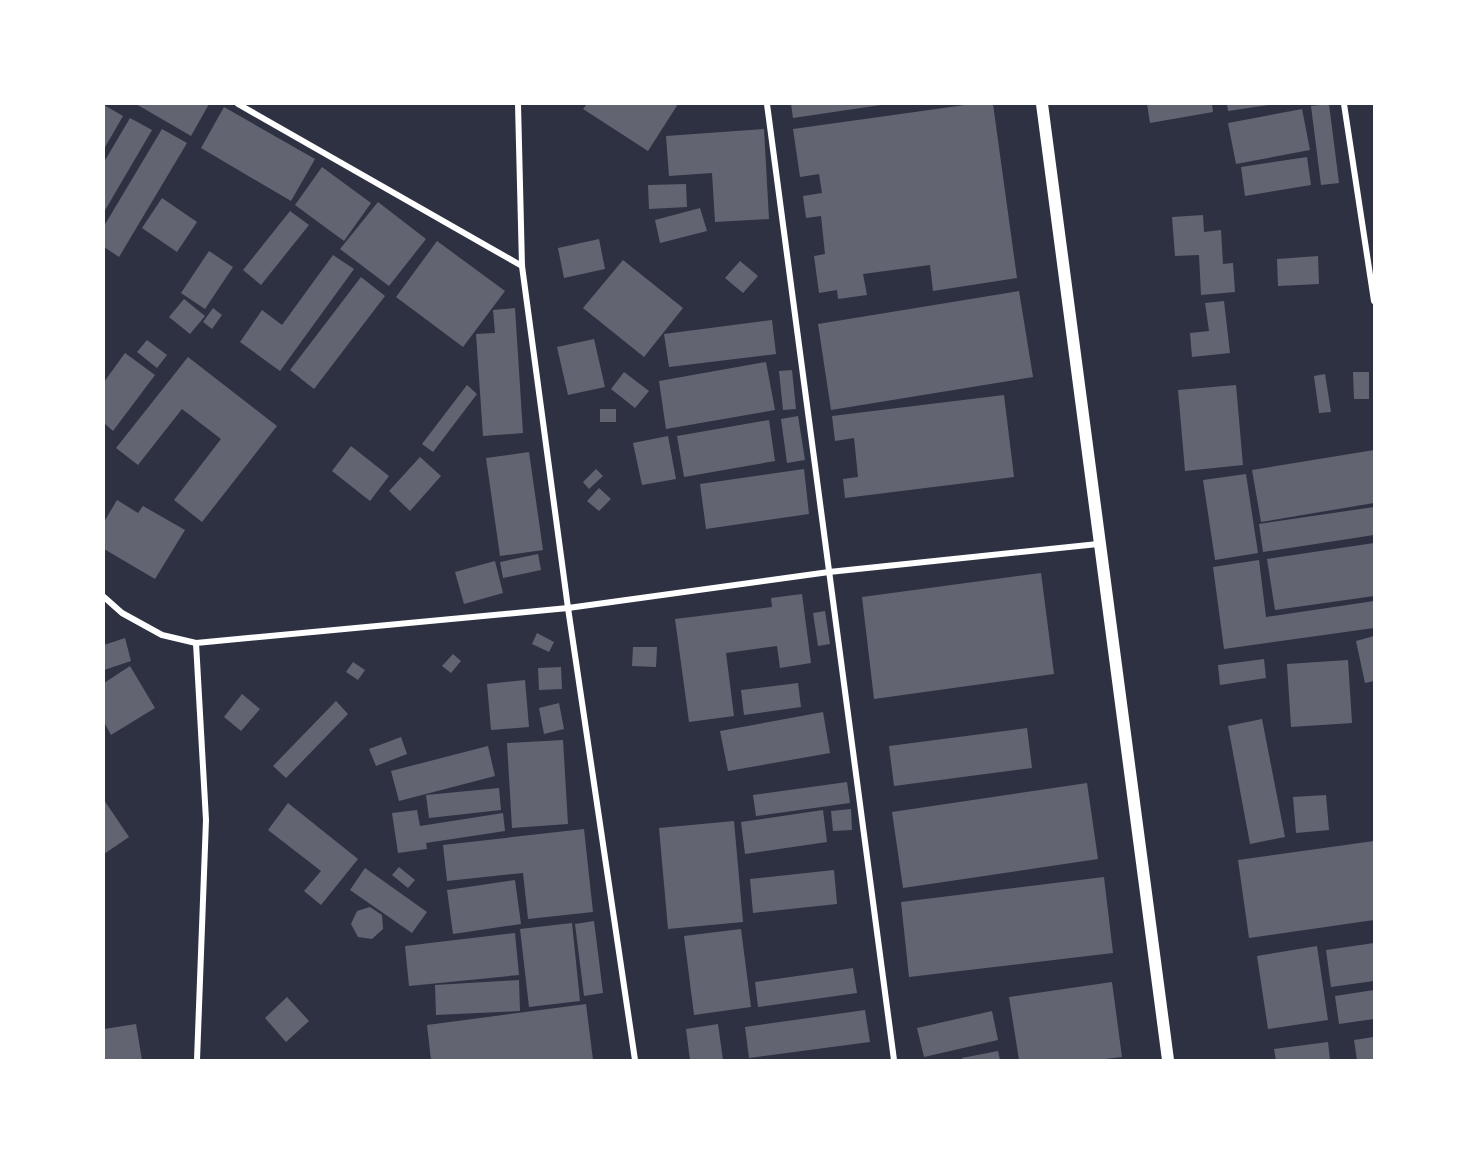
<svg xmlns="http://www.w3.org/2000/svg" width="1478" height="1164" viewBox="0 0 1478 1164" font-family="Georgia,serif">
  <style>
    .building { fill: #626471 }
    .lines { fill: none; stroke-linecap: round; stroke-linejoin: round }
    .minor { stroke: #fff; stroke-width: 6 }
    .secondary { stroke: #fff; stroke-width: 12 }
  </style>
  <rect width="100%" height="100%" fill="#2d3142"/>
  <!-- building -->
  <g class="building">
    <polygon points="136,104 209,104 191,136"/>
    <polygon points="587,104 678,104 648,151 583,109"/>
    <polygon points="791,104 881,104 881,105 793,118"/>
    <polygon points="972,104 993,104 1017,278 933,291 930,265 863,274 867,295 838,299 837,290 819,293 814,256 825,254 821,216 806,218 803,196 822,193 819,174 800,177 793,129"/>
    <polygon points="1147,104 1212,104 1213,112 1150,123"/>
    <polygon points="1227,104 1269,104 1269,105 1228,111"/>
    <polygon points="1329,104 1339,183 1321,185 1311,106"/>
    <polygon points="104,105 123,116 104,149"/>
    <polygon points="224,107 315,159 291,201 201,148"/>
    <polygon points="1302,109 1310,150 1236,164 1228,123"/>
    <polygon points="130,118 152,130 104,212 104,162"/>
    <polygon points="162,129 187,143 119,257 104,247 104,226"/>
    <polygon points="764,129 769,219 715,222 712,173 669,176 666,136"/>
    <polygon points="1307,157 1311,185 1245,196 1241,167"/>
    <polygon points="322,167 371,203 344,241 295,205"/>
    <polygon points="686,184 687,207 649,209 648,185"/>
    <polygon points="162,198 197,222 177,252 142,228"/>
    <polygon points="378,202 426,239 389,286 340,249"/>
    <polygon points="700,208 707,231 660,243 655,220"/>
    <polygon points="290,211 309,225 261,285 243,270"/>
    <polygon points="1203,215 1204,232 1221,230 1223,264 1233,263 1235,292 1201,295 1199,255 1175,256 1172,217"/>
    <polygon points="599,239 605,269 564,278 558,248"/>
    <polygon points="437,241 505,291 463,347 396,297"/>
    <polygon points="209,251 233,267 205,309 181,293"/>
    <polygon points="333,255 354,269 280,371 240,342 262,310 282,325"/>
    <polygon points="1318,256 1319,284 1278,286 1277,259"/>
    <polygon points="623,260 683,308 644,357 583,308"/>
    <polygon points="740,261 758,276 743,293 725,278"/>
    <polygon points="361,277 385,296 314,389 290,370"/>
    <polygon points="1019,291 1033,377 831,410 818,324"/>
    <polygon points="184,299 205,316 190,334 169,317"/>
    <polygon points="1224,301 1230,353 1192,357 1190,333 1209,331 1205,303"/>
    <polygon points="213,308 222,315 212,329 203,322"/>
    <polygon points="515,308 523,433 483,436 476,334 495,333 493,310"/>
    <polygon points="772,320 776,354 669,367 664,334"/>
    <polygon points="594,339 605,387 568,395 557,347"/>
    <polygon points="147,340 167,355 157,368 137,352"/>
    <polygon points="125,353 155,375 113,431 104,423 104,382"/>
    <polygon points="188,357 277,426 202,522 174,500 221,439 182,409 138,465 116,448"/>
    <polygon points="766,362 775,410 666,429 659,381"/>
    <polygon points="792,370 796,409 783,410 779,371"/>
    <polygon points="624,372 649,391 635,408 611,389"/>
    <polygon points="1353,372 1369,372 1369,399 1354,399"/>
    <polygon points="1325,374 1331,412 1319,413 1314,376"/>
    <polygon points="467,385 477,394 433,452 422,444"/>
    <polygon points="1236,385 1243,465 1185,471 1178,390"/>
    <polygon points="1004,395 1014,477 845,498 843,479 858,477 854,438 835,441 832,416"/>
    <rect x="600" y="409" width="16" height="13"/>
    <polygon points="798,416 805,460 787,463 781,419"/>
    <polygon points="769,420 775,461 684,477 677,436"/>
    <polygon points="668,436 676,479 642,485 633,443"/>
    <polygon points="351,446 389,476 370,501 332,471"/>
    <polygon points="1374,450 1374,503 1261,522 1252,470"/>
    <polygon points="529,452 543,550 500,556 486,458"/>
    <polygon points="420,457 441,476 410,511 389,491"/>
    <polygon points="596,469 603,476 589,489 583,482"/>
    <polygon points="804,469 809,514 706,529 700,484"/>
    <polygon points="1246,474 1258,553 1215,560 1203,480"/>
    <polygon points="599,488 611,499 599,511 587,501"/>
    <polygon points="117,500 138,513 143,506 185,530 155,579 104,549 104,522"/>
    <polygon points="1374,507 1374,535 1263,552 1259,524"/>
    <polygon points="1374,543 1374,596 1275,610 1267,559"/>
    <polygon points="538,554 541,570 503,578 500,562"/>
    <polygon points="1259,560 1266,617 1374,601 1374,628 1224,649 1213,567"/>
    <polygon points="495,561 503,593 464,604 455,572"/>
    <polygon points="1041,573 1054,674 874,699 862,597"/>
    <polygon points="802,594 811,663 780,668 777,646 726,653 734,716 689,722 675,619 772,607 771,598"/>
    <polygon points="825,611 830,644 818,646 813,613"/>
    <polygon points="537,633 554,642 549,652 532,644"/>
    <polygon points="1374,636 1374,681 1365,683 1356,641"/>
    <polygon points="125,638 131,661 104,670 104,645"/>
    <polygon points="633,647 657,647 656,667 632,666"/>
    <polygon points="453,654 461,661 451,673 442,666"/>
    <polygon points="1264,659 1266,678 1220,685 1218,665"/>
    <polygon points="1348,660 1352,723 1291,727 1287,664"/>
    <polygon points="353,662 365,670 358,680 346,672"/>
    <polygon points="130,666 155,708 111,735 104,722 104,683"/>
    <polygon points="561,667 562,689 539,690 538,668"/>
    <polygon points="525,680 529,727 491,730 487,684"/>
    <polygon points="798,683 801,707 744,715 741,690"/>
    <polygon points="242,694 260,709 241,731 224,717"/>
    <polygon points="336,701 348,714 286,778 273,766"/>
    <polygon points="559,703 564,729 544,734 539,708"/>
    <polygon points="823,712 830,753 728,771 720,731"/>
    <polygon points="1262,719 1285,837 1250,844 1228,726"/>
    <polygon points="1027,728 1032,768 894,786 889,746"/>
    <polygon points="401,737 407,754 376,766 369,749"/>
    <polygon points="563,740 568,824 512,828 507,743"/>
    <polygon points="488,746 495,776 399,801 391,771"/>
    <polygon points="847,782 850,803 756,816 753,795"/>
    <polygon points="1087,783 1098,859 903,888 892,812"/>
    <polygon points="499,788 501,810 429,818 426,795"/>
    <polygon points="1326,795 1329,830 1296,833 1293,797"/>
    <polygon points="104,800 129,837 104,854"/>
    <polygon points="288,803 358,859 321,905 304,891 321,871 268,830"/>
    <polygon points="851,809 852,830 833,831 831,811"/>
    <polygon points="417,810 420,826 503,813 505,831 426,843 427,849 398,853 392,813"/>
    <polygon points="823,810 827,842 745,854 741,822"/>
    <polygon points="734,821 743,922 668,929 659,828"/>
    <polygon points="584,829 593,912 528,919 523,873 447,881 443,845"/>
    <polygon points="1374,841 1374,920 1249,938 1238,860"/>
    <polygon points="399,867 415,880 408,888 392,875"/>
    <polygon points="365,868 427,912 412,933 350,890"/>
    <polygon points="834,870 837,904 753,913 750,879"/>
    <polygon points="1104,877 1113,953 909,977 901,902"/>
    <polygon points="515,880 521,924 453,934 447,890"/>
    <polygon points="370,907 382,915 383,929 372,939 358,937 351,924 357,911"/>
    <polygon points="594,921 603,993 584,996 575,924"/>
    <polygon points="572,923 580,1001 529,1007 520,929"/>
    <polygon points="741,929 751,1007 694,1015 684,936"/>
    <polygon points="515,933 519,975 409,986 405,946"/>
    <polygon points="1374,943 1374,981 1331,987 1326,950"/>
    <polygon points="1317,946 1328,1020 1268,1029 1257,956"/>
    <polygon points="853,968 857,993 758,1007 755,982"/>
    <polygon points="519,980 520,1011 436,1015 435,985"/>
    <polygon points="1112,982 1122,1057 1096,1060 1019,1060 1009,997"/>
    <polygon points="1374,990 1374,1019 1339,1024 1335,996"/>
    <polygon points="287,997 309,1021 286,1042 265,1018"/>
    <polygon points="586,1004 593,1060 431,1060 427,1025"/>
    <polygon points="865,1010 870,1042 749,1058 745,1027"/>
    <polygon points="992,1011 998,1040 924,1057 917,1028"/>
    <polygon points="136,1024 142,1060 104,1060 104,1029"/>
    <polygon points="718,1024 723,1060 690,1060 686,1029"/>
    <polygon points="1374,1037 1374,1060 1357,1060 1354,1040"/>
    <polygon points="1328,1042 1330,1060 1276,1060 1274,1049"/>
    <polygon points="998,1051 1000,1060 962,1060 962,1058"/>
  </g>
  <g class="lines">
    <!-- minor -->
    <g class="minor">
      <polyline points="238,104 522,266"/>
      <polyline points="518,104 522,266 568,608 635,1060"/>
      <polyline points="767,104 894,1060"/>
      <polyline points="1344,104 1374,301"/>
      <polyline points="104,597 122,613 162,635 196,643 568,608 829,572 1098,544"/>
      <polyline points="196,643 206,820 197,1060"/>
    </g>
    <!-- secondary -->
    <polyline class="secondary" points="1042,104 1168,1060"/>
  </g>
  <!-- border -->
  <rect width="1478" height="1164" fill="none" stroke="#ffffff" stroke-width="210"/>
</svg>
